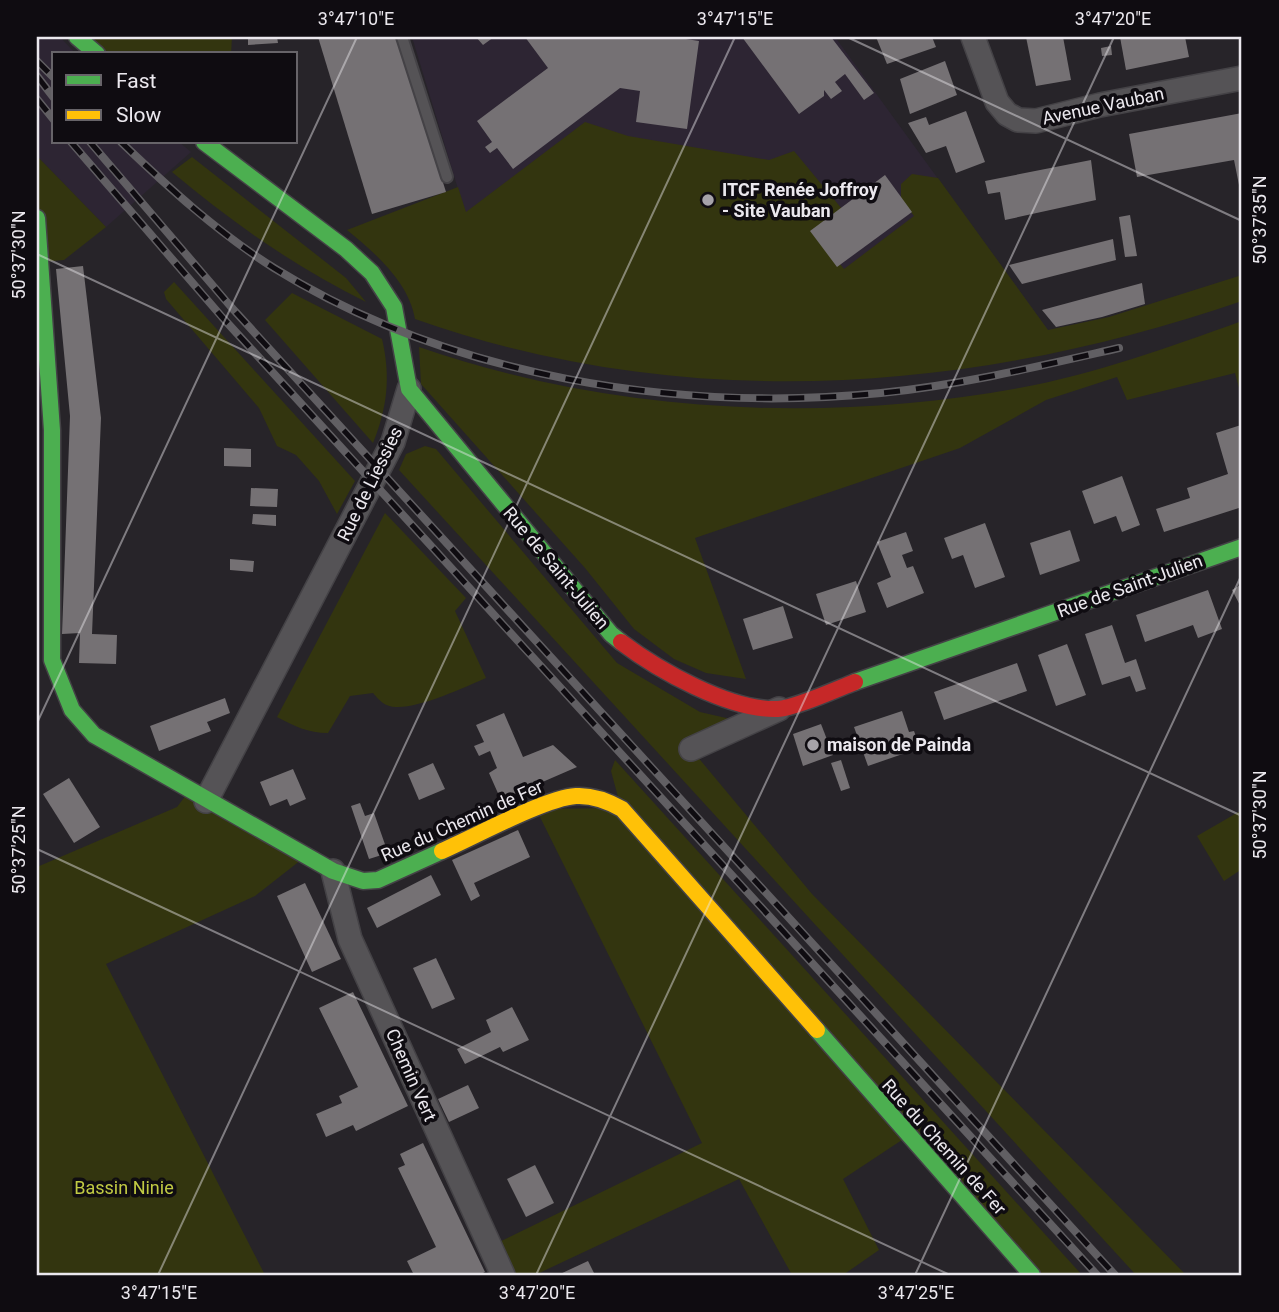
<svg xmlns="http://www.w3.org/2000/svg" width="1279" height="1312" viewBox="0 0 1279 1312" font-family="Roboto,sans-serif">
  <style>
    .built { fill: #2d2533 }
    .green { fill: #33350f }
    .building { fill: #757174 }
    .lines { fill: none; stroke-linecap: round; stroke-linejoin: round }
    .lane-casing { stroke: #444246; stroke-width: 14 }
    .street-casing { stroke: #444246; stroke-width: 26 }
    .fast-casing { stroke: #444246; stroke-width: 19 }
    .slow-casing { stroke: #444246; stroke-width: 19 }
    .jam-casing { stroke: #444246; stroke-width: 19 }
    .lane { stroke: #555356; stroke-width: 10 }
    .street { stroke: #555356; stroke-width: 23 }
    .fast { stroke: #4caf50; stroke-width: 16 }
    .slow { stroke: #ffc107; stroke-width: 16 }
    .jam { stroke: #c62828; stroke-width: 16 }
    .rail-casing { stroke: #615f63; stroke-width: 8 }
    .rail { stroke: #0f0c11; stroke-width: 5; stroke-dasharray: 16; stroke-linecap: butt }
    .ticks { fill: none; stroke: #ebe8ee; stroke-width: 2; stroke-opacity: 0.45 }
    .poi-dot { fill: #a6a3a9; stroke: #0f0c11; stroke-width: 2.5 }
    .labels { text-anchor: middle; stroke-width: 7; stroke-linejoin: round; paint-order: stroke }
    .street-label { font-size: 18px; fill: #ebe8ee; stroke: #0f0c11 }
    .poi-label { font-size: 18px; font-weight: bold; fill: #ebe8ee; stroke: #0f0c11; text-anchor: start }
    .park-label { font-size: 18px; fill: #c1ca43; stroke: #0f0c11 }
    .neatline { fill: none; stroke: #ebe8ee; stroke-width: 2.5 }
    .ticks-label { font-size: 18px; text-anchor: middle; fill: #ebe8ee }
  </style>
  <rect width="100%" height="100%" fill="#272429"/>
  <!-- built -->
  <g class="built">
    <polygon points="37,37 60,37 76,54 54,54 54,142 179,142 191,152 106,227 37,156"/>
    <polygon points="412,37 835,37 1048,330 465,212"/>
  </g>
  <!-- green -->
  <g class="green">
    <polygon points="77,37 232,37 231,54 97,54"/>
    <path d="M585,122L628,136L769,160L794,151L842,209L814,231L844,269L914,216L901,199V184L912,174L938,178L1048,330L1109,317L1242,275V301C976,393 685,415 415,319C409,282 374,252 347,230L458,187L466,212Z"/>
    <polygon points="37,156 106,227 64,260 41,262 37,218"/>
    <path d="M192,157L346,278L366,302C295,267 233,223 172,172Z"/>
    <polygon points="174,282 355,481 337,514 319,481 296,455 277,446 259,408 166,299 164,292"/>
    <path d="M292,293L382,339C391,377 387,408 373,443L265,320Z"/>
    <path d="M1242,321V399L1235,373L1127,400L1117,377L1046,400L960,448L695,538L746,679L706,673L674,659L634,629L585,568L421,384L419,347C609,413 820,424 1019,388C1096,374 1169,347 1242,321Z"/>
    <polygon points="425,446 436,449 617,663 700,712 748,723 691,749 812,894 1186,1275 1136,1275 399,470 406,454"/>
    <path d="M385,513L466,598L455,611L486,678C463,688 420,708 396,707C385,707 379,700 373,693L350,696L328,733C308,733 294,726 277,717Z"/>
    <polygon points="615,760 1082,1275 1032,1275 908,1136 843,1179 879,1250 843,1275 792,1275 739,1179 535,1275 503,1275 489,1247 702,1143 536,809 621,808 611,771"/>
    <polygon points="190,790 301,860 255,896 106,964 265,1275 37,1275 37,867 177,807"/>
    <polygon points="1242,810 1242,869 1224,881 1197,836"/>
  </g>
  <!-- building -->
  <g class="building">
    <polygon points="248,37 277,37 278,43 248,45"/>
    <polygon points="318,37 398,37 446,192 372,214"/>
    <polygon points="476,37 494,37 483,45"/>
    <polygon points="525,37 673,37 699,41 687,129 636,122 640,91 620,88 513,169 497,148 490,153 485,147 492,142 477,121 548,68"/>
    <polygon points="742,37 831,37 874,93 864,100 845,74 835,82 842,91 831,99 824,90 824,96 799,114"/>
    <polygon points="876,37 932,37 936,47 887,64"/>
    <polygon points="1026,37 1063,37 1071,80 1036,86"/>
    <polygon points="1120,37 1185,37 1189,57 1126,70"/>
    <polygon points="1111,46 1112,55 1102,56 1101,48"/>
    <polygon points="945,61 957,95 910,114 900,79"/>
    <polygon points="966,111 985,162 956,173 946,146 926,153 908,123 926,117 929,125"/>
    <polygon points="1242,113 1242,200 1234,160 1137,177 1129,134"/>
    <polygon points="1091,160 1096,200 1005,220 1000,192 988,194 985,181"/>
    <polygon points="885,175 912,212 837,267 810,231"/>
    <polygon points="1130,215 1137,256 1125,257 1119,217"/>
    <polygon points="1113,239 1116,260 1022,284 1009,265"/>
    <polygon points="83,266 101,418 92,634 117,635 116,664 79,663 80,633 62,634 70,416 56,269"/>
    <polygon points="1142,283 1145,304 1102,317 1056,327 1042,310"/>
    <polygon points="1241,425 1242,507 1164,532 1156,509 1190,498 1187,488 1228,474 1216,433"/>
    <polygon points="224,448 251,449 251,467 224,466"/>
    <polygon points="1122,476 1140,525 1122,532 1116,516 1094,524 1082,491"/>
    <polygon points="251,488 278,489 277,507 250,506"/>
    <polygon points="253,514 276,515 276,526 252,524"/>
    <polygon points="985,523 1005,577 975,588 963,555 952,559 944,538"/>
    <polygon points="1070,530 1080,561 1040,575 1030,543"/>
    <polygon points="906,532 913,551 902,555 907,568 913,566 924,593 887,608 877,583 891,577 877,542"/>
    <polygon points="230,559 254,561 253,572 230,570"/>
    <polygon points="856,581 866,612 826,625 816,594"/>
    <polygon points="1242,584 1242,609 1232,590"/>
    <polygon points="1208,590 1222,629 1198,638 1193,625 1145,642 1136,615"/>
    <polygon points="783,606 793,638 753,650 743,619"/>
    <polygon points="1112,625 1125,663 1136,659 1146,689 1136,692 1130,676 1102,685 1085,634"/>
    <polygon points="1067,644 1086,695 1056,706 1038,655"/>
    <polygon points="1017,663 1027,691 944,720 934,692"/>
    <polygon points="225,698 230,713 207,722 211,731 159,751 150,726"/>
    <polygon points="902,711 909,732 914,731 920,748 868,766 854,727"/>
    <polygon points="504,713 523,757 553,745 577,767 501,800 489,773 497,768 490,751 479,756 474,746 484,742 476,725"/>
    <polygon points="821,724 833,755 803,766 793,734"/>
    <polygon points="841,760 850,788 841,791 831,763"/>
    <polygon points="433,763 445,789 419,800 408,774"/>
    <polygon points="293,769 306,799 290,806 287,799 270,806 260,782"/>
    <polygon points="69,778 100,827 74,843 43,794"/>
    <polygon points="360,803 365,816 374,813 388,853 369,859 351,806"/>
    <polygon points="518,830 530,857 474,883 480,896 471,901 452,860"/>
    <polygon points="431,875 441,895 377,928 367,908"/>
    <polygon points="305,883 341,959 312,972 277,896"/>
    <polygon points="436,958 455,999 432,1009 413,968"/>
    <polygon points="353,992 408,1106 356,1131 353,1125 326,1137 316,1114 342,1103 339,1096 358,1087 319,1008"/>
    <polygon points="512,1007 529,1040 503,1052 500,1047 465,1064 457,1049 491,1032 486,1020"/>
    <polygon points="468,1085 479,1108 449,1122 438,1099"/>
    <polygon points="423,1143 485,1272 479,1275 414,1275 407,1261 436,1247 398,1168 405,1165 400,1154"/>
    <polygon points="535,1165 554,1203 526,1217 507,1179"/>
    <polygon points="588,1261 595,1275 558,1275"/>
  </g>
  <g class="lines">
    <!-- lane casing -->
    <g class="lane-casing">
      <polyline id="lane" points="402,37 447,177"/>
    </g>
    <!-- street casing -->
    <g class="street-casing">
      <g id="street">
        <polyline points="973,37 997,102 1007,114 1018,120 1036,121 1100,105 1242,78"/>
        <polyline points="691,749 779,709"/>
        <polyline points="206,801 393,442 409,389"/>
        <polyline points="333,871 350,939 503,1275"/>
      </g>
    </g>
    <!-- fast casing -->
    <g class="fast-casing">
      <g id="fast">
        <polyline points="77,37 97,54"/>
        <polyline points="204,142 346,249 372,273 394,307 409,389 611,634 621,642"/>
        <polyline points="37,218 52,430 52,660 72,710 94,735 333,871 363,881 378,880 442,851"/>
        <polyline points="855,682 1242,547"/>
        <polyline points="817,1030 1032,1275"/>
      </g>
    </g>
    <!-- slow casing -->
    <g class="slow-casing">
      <path id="slow" d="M442,851C474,837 545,798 576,796C593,795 608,801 622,809L817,1030"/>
    </g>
    <!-- jam casing -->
    <g class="jam-casing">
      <path id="jam" d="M621,642C658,670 730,711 778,709C795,708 837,689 855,682"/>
    </g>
    <!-- lane -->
    <use href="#lane" class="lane"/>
    <!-- street -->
    <use href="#street" class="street"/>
    <!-- fast -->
    <use href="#fast" class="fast"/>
    <!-- slow -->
    <use href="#slow" class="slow"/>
    <!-- jam -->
    <use href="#jam" class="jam"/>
    <!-- rail casing -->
    <g class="rail-casing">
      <g id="rail">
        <polyline points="37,61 54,78"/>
        <polyline points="37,76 54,98"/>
        <polyline points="37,99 54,120"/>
        <polyline points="71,142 222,317 1097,1275"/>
        <polyline points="90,142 232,308 1115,1275"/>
        <path d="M121,142C169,188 217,232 274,268C450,377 677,413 881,393C962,385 1040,366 1119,348"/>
      </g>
    </g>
    <!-- rail -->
    <use href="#rail" class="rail"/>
  </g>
  <!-- ticks -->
  <path class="ticks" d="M847,37L1242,221M37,254L1242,816M37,723L357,37M37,849L950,1275M158,1275L735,37M536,1275L1114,37M915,1275L1242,574"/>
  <!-- markers -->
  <g class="poi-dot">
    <circle cx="708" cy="200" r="7"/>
    <circle cx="813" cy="745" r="7"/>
  </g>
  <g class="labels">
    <!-- street labels -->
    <g class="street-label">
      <text transform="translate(1103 106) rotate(-12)" y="6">Avenue Vauban</text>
      <text transform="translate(370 484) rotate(-64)" y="6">Rue de Liessies</text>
      <text transform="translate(556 568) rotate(50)" y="6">Rue de Saint-Julien</text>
      <text transform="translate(1130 586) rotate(-20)" y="6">Rue de Saint-Julien</text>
      <text transform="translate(462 821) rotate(-24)" y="6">Rue du Chemin de Fer</text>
      <text transform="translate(411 1075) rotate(66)" y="6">Chemin Vert</text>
      <text transform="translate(944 1147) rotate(48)" y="6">Rue du Chemin de Fer</text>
    </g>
    <!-- poi labels -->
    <g class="poi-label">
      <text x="722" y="196">ITCF Renée Joffroy<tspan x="722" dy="21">- Site Vauban</tspan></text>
      <text x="827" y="751">maison de Painda</text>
    </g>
    <!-- park labels -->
    <g class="park-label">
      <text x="124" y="1194">Bassin Ninie</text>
    </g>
  </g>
  <!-- border -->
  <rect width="1279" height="1312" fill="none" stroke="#0f0c11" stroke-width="77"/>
  <!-- legend -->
  <rect x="52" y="52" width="245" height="91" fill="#0f0c11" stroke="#676469" stroke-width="2"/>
  <rect x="66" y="75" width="35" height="10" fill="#4caf50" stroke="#676469" stroke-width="2"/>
  <text x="116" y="88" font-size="21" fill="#ebe8ee">Fast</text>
  <rect x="66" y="110" width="35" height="10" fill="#ffc107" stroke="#676469" stroke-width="2"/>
  <text x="116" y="122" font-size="21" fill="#ebe8ee">Slow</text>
  <rect x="38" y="38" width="1202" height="1236" class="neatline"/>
  <g class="ticks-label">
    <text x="356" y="25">3°47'10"E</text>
    <text x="735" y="25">3°47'15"E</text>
    <text x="1113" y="25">3°47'20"E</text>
    <text transform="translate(1260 220) rotate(-90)" y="6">50°37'35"N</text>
    <text transform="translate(19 255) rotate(-90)" y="6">50°37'30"N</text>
    <text transform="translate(1260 815) rotate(-90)" y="6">50°37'30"N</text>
    <text transform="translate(19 850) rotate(-90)" y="6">50°37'25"N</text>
    <text x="159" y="1299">3°47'15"E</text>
    <text x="537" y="1299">3°47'20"E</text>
    <text x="916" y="1299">3°47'25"E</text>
  </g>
</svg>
